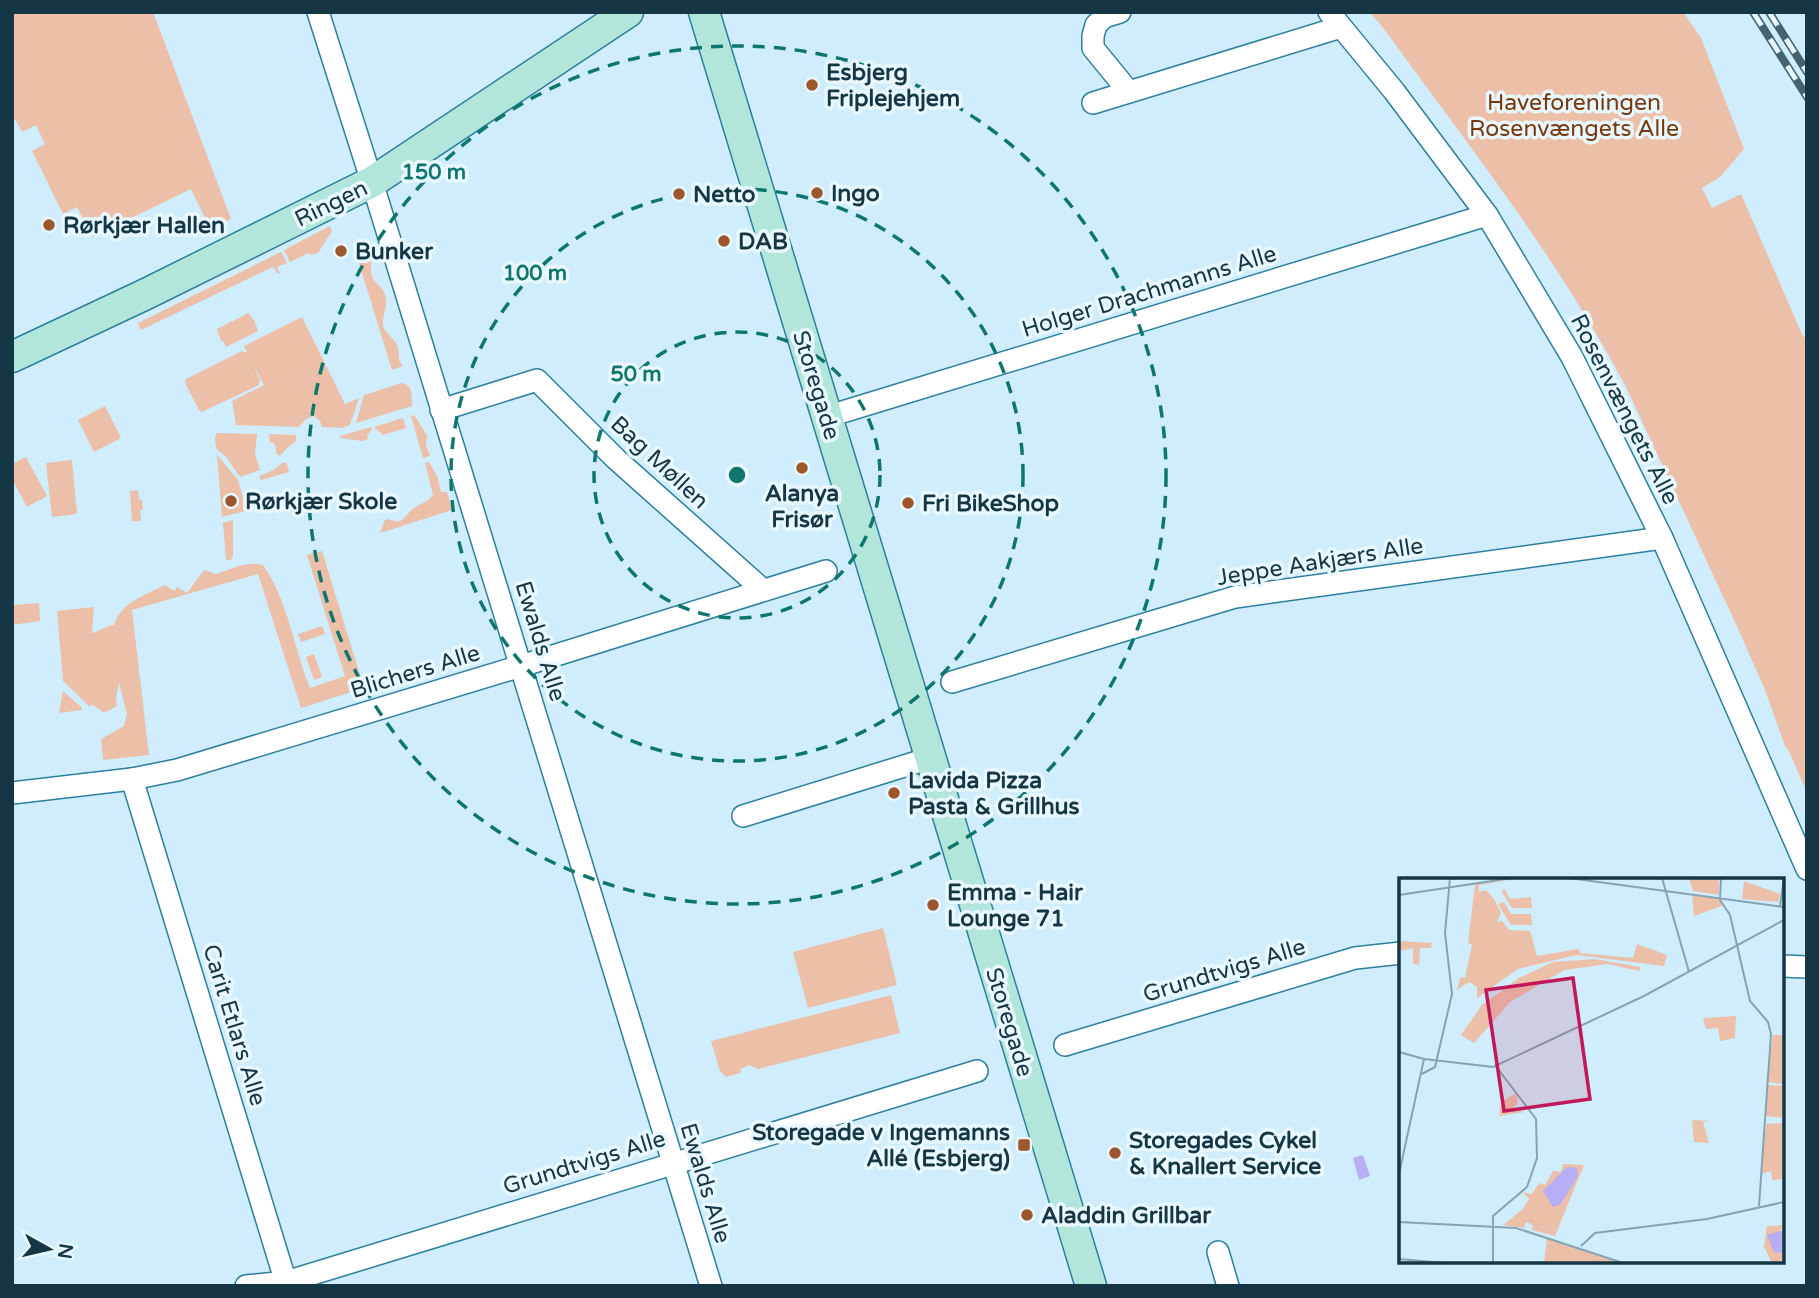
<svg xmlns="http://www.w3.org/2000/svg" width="1819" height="1298" viewBox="0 0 1819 1298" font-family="'Varela Round',sans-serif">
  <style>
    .green { fill: #ebbfa8 }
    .water { fill: #b7aff5 }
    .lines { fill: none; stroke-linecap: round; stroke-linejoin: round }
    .street-casing { stroke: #2d7fa0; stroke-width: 24 }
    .secondary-casing { stroke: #2d7fa0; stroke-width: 33 }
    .street { stroke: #fff; stroke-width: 21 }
    .secondary { stroke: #b2e6da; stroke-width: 30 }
    .rail-casing { stroke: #426371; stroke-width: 8 }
    .rail { stroke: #e9f8ff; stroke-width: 5; stroke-dasharray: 16; stroke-linecap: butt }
    .ring { fill: none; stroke: #0f766e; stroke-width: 3.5; stroke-dasharray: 12 9 }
    .poi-dot { fill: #9d572d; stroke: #e9f8ff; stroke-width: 2.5 }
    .labels { text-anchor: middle; stroke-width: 7; stroke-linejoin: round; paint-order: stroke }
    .poi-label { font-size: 23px; font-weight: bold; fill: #153644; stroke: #e9f8ff; text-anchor: start }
    .park-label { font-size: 23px; fill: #79390e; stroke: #e9f8ff }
    .street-label { font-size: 23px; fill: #153644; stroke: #e9f8ff }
    .inset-road { fill: none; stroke: #85a4b2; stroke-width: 2 }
    .view { fill: #c2185b; fill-opacity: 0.15; stroke: #c2185b; stroke-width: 3.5 }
    .inset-edge { fill: none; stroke: #153644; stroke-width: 3.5 }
    .centre { fill: #0f766e; stroke: #e9f8ff; stroke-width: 3.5 }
    .ring-label { font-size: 21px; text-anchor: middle; font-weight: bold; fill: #0f766e; stroke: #e9f8ff; stroke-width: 7; stroke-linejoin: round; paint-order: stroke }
  </style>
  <rect width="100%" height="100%" fill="#cfedfc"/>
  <!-- green -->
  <g class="green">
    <polygon points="12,12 153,12 231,219 210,228 191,189 92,237 77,207 63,214 32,151 45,144 36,125 22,132 15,119 12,120"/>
    <path d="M1370,12H1683L1701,38L1744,149L1720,177L1702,188L1712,208L1741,194L1802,334L1807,340V793L1789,751L1785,746L1765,690L1740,633L1627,389C1560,261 1469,146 1384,29Z"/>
    <polygon points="330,226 332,231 318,253 311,255 309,253 290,262 284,250"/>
    <polygon points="281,252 287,263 277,267 280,273 278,274 273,267 141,330 138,323"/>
    <path d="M369,255L372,258C366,287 384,281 386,299C387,308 382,317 383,327C387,334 396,340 398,348C400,357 397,359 403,366L392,370L358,260L359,258Z"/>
    <polygon points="249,313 253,320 254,319 258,331 226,347 223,341 221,341 217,329"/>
    <polygon points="302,317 345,404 359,398 350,425 342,428 322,427 320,421 314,416 306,419 299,427 236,425 232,401 264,385 252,362 260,380 259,385 202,412 199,410 185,383 186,379 242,351 247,353 244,346"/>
    <path d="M402,383C413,385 412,396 412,406L356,423L364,395Z"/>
    <polygon points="105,406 121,438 94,452 78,420"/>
    <polygon points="414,415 427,435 426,445 430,456 423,458 411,416"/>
    <polygon points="403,418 406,428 383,435 374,427"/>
    <polygon points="371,427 372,430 367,435 368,439 363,441 340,438 340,436"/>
    <polygon points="217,433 257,434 255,454 260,470 240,477 227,458 216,448 215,438"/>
    <path d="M269,434L296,435V441L286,449L280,456L276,453C276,447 276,443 270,442Z"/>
    <polygon points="217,455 238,480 246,508 245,511 222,517"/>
    <polygon points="26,457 47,496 27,507 12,479 12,464"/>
    <polygon points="72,460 77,514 52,517 46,463"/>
    <polygon points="283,462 287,464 289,472 261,480 259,476 274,470"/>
    <path d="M429,462L437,476L441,492H447L452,510L380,533L385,520L388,519C405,526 403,516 413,509C421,503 425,504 433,495L425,463Z"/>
    <polygon points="138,490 139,500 142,500 143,510 140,510 141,521 132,521 130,491"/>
    <polygon points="233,520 233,556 231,560 226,560 223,523"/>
    <path d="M322,551L364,688L301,708L258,574L132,610L149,755L103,760L101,739L124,726L127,714L119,683L116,698L117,706L104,713L93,705L89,706L63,681L57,611L94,607L92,630L93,633C101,631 106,625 114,625C121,602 146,595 165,585L174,591L177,587L187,593L204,570L216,574C232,569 245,561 263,565C289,603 293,646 310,688L345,676L307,555Z"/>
    <polygon points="39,603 40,621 12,625 12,605"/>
    <polygon points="322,626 325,634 301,642 298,634"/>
    <polygon points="314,654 322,677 314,680 306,657"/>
    <polygon points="63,691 81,707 82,710 59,713"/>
    <polygon points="883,928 897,985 808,1008 793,952"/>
    <polygon points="891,995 900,1033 758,1069 749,1065 741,1069 740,1073 726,1077 720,1071 711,1041"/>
  </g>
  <!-- water -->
  <polygon class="water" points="1363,1155 1370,1176 1359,1180 1353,1158"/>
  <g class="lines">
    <!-- street casing -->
    <g class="street-casing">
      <g id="street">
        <polyline points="318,12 372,182 711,1286"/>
        <polyline points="1120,12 1104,17 1096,25 1093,36 1093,48 1129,92"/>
        <polyline points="1329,12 1394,91 1487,215 1572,357 1662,538 1807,869"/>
        <polyline points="1093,103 1341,27"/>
        <polyline points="441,410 537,380 616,459 763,590"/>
        <polyline points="826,417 1487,215"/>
        <polyline points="952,682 1235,597 1662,538"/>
        <polyline points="132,779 287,1286"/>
        <polyline points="12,793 132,779 177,770 521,666 826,571"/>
        <polyline points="743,816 930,758"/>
        <polyline points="1782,966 1807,967"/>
        <polyline points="1065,1045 1355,958 1401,953"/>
        <polyline points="1218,1252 1228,1286"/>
        <polyline points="246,1286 286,1282 977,1071"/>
      </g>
    </g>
    <!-- secondary casing -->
    <g class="secondary-casing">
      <g id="secondary">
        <polyline points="704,12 1091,1286"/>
        <polyline points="12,357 146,294 372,182 628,12"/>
      </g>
    </g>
    <!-- street -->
    <use href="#street" class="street"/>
    <!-- secondary -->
    <use href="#secondary" class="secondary"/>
    <!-- rail casing -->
    <g class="rail-casing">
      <g id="rail">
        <polyline points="1753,12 1807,97"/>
        <polyline points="1769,12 1807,72"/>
      </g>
    </g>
    <!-- rail -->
    <use href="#rail" class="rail"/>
  </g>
  <!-- distance rings -->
  <g class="ring">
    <circle cx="737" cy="475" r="143"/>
    <circle cx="737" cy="475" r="286"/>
    <circle cx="737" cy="475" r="429"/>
  </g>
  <!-- markers -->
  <g class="poi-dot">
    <circle cx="812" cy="85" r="7"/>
    <circle cx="817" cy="193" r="7"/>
    <circle cx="679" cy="194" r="7"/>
    <circle cx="49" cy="225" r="7"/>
    <circle cx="724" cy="241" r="7"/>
    <circle cx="341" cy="251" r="7"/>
    <circle cx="802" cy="468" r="7"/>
    <circle cx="231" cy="501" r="7"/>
    <circle cx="908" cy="503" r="7"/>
    <circle cx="894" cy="793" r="7"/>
    <circle cx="933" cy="905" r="7"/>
    <rect x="1017" y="1138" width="14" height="14" rx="3.5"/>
    <circle cx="1115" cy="1153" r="7"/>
    <circle cx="1027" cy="1215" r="7"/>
  </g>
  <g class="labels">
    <!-- poi labels -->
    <g class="poi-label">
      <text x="826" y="80">Esbjerg<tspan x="826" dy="26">Friplejehjem</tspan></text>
      <text x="831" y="201">Ingo</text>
      <text x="693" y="202">Netto</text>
      <text x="63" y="233">Rørkjær Hallen</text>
      <text x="738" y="249">DAB</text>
      <text x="355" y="259">Bunker</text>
      <text x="802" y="501" text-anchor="middle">Alanya<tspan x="802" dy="26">Frisør</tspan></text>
      <text x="245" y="509">Rørkjær Skole</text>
      <text x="922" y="511">Fri BikeShop</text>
      <text x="908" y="788">Lavida Pizza<tspan x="908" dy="26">Pasta &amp; Grillhus</tspan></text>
      <text x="947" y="900">Emma - Hair<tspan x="947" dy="26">Lounge 71</tspan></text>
      <text x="1010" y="1140" text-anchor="end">Storegade v Ingemanns<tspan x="1010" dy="26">Allé (Esbjerg)</tspan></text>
      <text x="1129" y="1148">Storegades Cykel<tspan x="1129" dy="26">&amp; Knallert Service</tspan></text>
      <text x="1041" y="1223">Aladdin Grillbar</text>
    </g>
    <!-- park labels -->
    <g class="park-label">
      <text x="1574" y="110">Haveforeningen<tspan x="1574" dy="26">Rosenvængets Alle</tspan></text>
    </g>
    <!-- street labels -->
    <g class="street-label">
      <text transform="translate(331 203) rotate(-26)" y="8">Ringen</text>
      <text transform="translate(1149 291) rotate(-17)" y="8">Holger Drachmanns Alle</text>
      <text transform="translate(817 385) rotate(73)" y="8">Storegade</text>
      <text transform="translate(1625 409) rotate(63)" y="8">Rosenvængets Alle</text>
      <text transform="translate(660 462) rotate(43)" y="8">Bag Møllen</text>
      <text transform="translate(1320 561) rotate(-9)" y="8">Jeppe Aakjærs Alle</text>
      <text transform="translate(541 641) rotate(73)" y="8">Ewalds Alle</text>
      <text transform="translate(415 671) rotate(-17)" y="8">Blichers Alle</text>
      <text transform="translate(1224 970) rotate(-17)" y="8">Grundtvigs Alle</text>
      <text transform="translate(1010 1022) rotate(73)" y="8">Storegade</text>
      <text transform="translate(235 1025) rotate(73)" y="8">Carit Etlars Alle</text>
      <text transform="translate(584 1162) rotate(-17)" y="8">Grundtvigs Alle</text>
      <text transform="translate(706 1183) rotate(73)" y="8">Ewalds Alle</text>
    </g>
  </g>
  <!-- overview -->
  <g transform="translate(1399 878)">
    <rect width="385" height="385" fill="#cfedfc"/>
    <path d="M290,0H320V17L294,13ZM115,2L80,7V14L87,12L95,21L102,35L98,44L103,43L110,52L131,53L138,78L180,71L181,75L234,80L238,66L268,77L265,88L178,77L119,91L78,120V109L70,104L58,112L61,100L87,95L66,99L73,67L69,65L76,6ZM345,3L381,16L379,24L343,21ZM105,10L111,21L132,19L133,30H113L103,14ZM293,17L320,20L323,28L295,38ZM105,24L112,36H132L133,47H112L99,26ZM0,63L33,65L32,70H21L20,87L14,86V70L0,73ZM196,81L241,89V93L208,86L165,92L111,124L75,165L62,157L83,127L120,100L154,84ZM337,138L336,160L321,163L319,150L307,151L304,140ZM374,157H385V206L367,204ZM367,207L385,208V240L367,238ZM117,215L119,225L113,231L126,234L100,238L102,224ZM293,242L311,243L304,244L310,265L295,264ZM385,245V301L373,302L372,293L362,296L367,246ZM164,286L185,287L156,358L133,352L134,347L127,344L125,350L104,347L124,331L130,321L124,314L133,316L140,305L146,307L154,293L162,294ZM385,347L373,365L385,374V385H373L365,369L368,348ZM148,360L221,385H145Z" fill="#ebbfa8"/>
    <path d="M168,289L178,290L179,298L162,326L154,329L144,313ZM385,352V375L375,374L368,357Z" fill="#b7aff5"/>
    <path class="inset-road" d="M170,0L385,29M263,0L290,94M322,0L321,22L331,37L351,123L369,144L372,156L360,328M0,17L113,0M381,28L385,0M0,174L25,181L0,296M25,181L94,189L245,118L385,42M23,196L36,189L53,116L46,55L51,0M0,344L117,350L224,385M182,368L196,355L308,341L385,324M0,381L45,385M94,385V338L128,309L138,280L137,241L96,187"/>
    <path class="view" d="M174,100L191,221L105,233L87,112Z"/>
    <rect width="385" height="385" class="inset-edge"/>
  </g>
  <circle cx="737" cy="475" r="10" class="centre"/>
  <g class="ring-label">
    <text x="434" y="179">150 m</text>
    <text x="535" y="280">100 m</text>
    <text x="636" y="381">50 m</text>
  </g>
  <!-- border -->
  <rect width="1819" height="1298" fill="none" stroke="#153644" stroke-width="28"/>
  <!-- north arrow -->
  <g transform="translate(49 1249) rotate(98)" stroke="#e9f8ff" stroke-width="5" paint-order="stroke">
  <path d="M0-5L12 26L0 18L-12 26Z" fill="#153644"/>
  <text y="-10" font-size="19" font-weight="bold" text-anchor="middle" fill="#153644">N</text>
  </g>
</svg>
